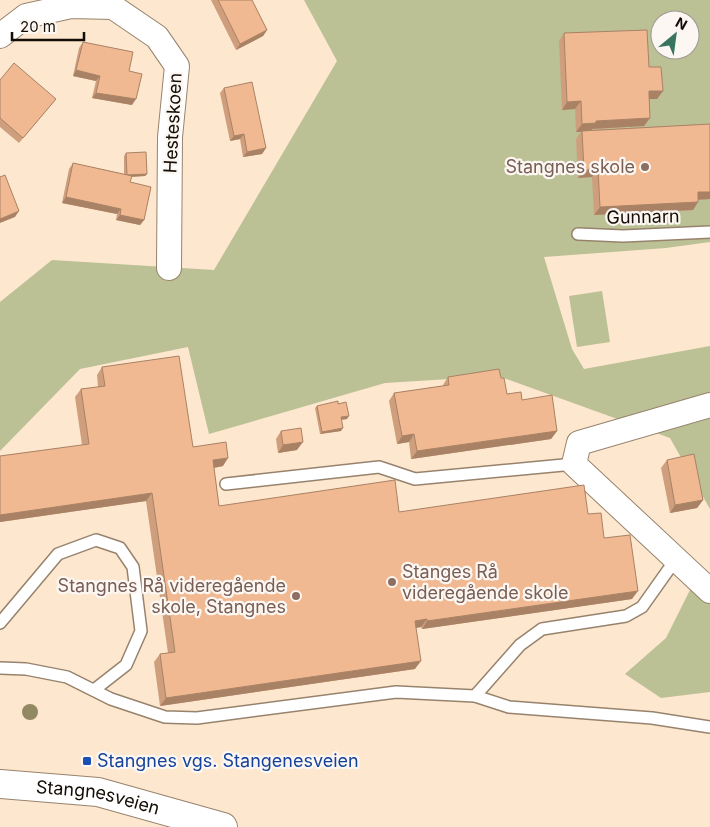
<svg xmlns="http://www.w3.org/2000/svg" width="710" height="827" viewBox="0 0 710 827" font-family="Inter,sans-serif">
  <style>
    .green { fill: #bbc095; fill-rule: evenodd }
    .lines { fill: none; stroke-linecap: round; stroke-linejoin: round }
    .service-casing { stroke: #97836d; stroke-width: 14 }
    .minor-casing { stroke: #97836d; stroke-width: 26 }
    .secondary-casing { stroke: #97836d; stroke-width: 30 }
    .service { stroke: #fff; stroke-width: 11 }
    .minor { stroke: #fff; stroke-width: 24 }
    .secondary { stroke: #fff; stroke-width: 28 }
    .tree { fill: #918962 }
    .wall { fill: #cf9f7d }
    .shaded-wall { fill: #a98266 }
    .building { fill: #f1b991; stroke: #a98266 }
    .education-dot { fill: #8d6e63; stroke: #fcf7f2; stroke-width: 2 }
    .transit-dot { fill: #1a4fb4; stroke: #fcf7f2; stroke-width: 2 }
    .labels { text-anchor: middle; stroke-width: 4.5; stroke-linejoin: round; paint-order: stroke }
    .street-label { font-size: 18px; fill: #140d05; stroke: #fcf7f2 }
    .education-label { font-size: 18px; fill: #785e54; stroke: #fcf7f2; text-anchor: end }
    .transit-label { font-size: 18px; fill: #164399; stroke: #fcf7f2; text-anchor: start }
  </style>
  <rect width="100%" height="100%" fill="#fde7ce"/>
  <!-- green -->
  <g class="green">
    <path d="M304,0H710V242L666,248L544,257L572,349L584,369L710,346V509L670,438L498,376L385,383L209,434L188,347L80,369L0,451V302L52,260L214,270L337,61ZM660,20H690V50H660Z"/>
    <polygon points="602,291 610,342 577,347 569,296"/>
    <polygon points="710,580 710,692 661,698 625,674 666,638 693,584"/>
  </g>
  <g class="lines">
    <!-- service casing -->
    <g class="service-casing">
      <g id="service">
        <polyline points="578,234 623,236 710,232"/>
        <polyline points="226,484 379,467 415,479 574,464"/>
        <polyline points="0,623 58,554 96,540 120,548 133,567 141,631 126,665 94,690"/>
        <polyline points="0,668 26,669 67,677 111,699 165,717 197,718 396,692 475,696 509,707 652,718 710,727"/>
        <polyline points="475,696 520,645 542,629 626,616 642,607 676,559"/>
      </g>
    </g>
    <!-- minor casing -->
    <g class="minor-casing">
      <g id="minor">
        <polyline points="0,36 26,16 71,6 113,7 157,37 177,66 170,137 169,268"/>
        <polyline points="710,405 579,443 574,464 710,591"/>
      </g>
    </g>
    <!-- secondary casing -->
    <g class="secondary-casing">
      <g id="secondary">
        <path id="s1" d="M0,784L98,792L223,827"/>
      </g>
    </g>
    <!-- service -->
    <use href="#service" class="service"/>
    <!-- minor -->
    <use href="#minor" class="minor"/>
    <!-- secondary -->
    <use href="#secondary" class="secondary"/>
  </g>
  <!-- trees -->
  <circle class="tree" cx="30" cy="712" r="8"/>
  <!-- wall -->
  <g class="wall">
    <polygon points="211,0 252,0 267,30 263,36 236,50"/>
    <polygon points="564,33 649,67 663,91 657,99 649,99 650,118 644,126 592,129 591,130 710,124 710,199 698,200 698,202 693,210 594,215 592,177 578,178 576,139 581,132 576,132 575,109 562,110 559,41"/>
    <polygon points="83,42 129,71 132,105 92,98 96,81 73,76 79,48"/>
    <polygon points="0,80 56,99 19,143 0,127"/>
    <polygon points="224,88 266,148 262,154 243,157 240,139 230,141 220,93"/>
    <polygon points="126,153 147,174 145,176 131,177 130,182 144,220 140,225 116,220 117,214 62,203 69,169 73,163 124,174 124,156"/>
    <polygon points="102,367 193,447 223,466 214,468 219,506 399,512 588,514 604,538 632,599 422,629 421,627 416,628 415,669 160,706 154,662 160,654 168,653 146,501 0,522 0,456 82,445 75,397 81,389 98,387 97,375"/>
    <polygon points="448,377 501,378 507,394 522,400 557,431 551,439 411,459 409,442 397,444 389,401 394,393 443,386 443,385"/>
    <polygon points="317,406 347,419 341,420 341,431 320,434 315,408"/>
    <polygon points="281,431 297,450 278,453 276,439"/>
    <polygon points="667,460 703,500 697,508 670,513 661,468"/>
  </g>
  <!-- shaded-wall -->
  <g class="shaded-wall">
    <polygon points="267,30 263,36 236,50 240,44"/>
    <polygon points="76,70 100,76 96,81 73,76"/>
    <polygon points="649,91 663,91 657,99 644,99"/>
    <polygon points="96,93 136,99 132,105 92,98"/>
    <polygon points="581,101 575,109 562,110 567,102"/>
    <polygon points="650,118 644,126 592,129 590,132 582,131 581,132 576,132 582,124 596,121"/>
    <polygon points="244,134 240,139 230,141 234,136"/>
    <polygon points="266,148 262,154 243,157 247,152"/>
    <polygon points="598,169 592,177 578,178 584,170"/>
    <polygon points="147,174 145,176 125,177 127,175"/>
    <polygon points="698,192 710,192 710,199 692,200"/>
    <polygon points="66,197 121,209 117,214 62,203"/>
    <polygon points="698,202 693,210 594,215 600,207"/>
    <polygon points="19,211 15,217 0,223 0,219"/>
    <polygon points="120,215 144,220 140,225 116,220"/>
    <polygon points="349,416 347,419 339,420 341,417"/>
    <polygon points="343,428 341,431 320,434 322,432"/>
    <polygon points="557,431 551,439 411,459 417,451"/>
    <polygon points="414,434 409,442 397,444 402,436"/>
    <polygon points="303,442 297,450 278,453 283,445"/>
    <polygon points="228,458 223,466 207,469 213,460"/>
    <polygon points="152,493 146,501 0,522 0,515"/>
    <polygon points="703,500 697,508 670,513 675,505"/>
    <polygon points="638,591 632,599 422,629 427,621"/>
    <polygon points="427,619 421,627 409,629 415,621"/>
    <polygon points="421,661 415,669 160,706 166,698"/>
  </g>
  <!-- building -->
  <g class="building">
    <polygon points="218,0 252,0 267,30 240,44"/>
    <polygon points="647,30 649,67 661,67 663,91 649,91 649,94 650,118 596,121 596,123 582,124 581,101 567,102 564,33"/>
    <polygon points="83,42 133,52 129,71 142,74 136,99 96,93 100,76 76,70"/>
    <polygon points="14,63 56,99 23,138 0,118 0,80"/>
    <polygon points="252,82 266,148 247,152 244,134 234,136 224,88"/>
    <polygon points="710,124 710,192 698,192 698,202 600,207 598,169 584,170 582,131"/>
    <polygon points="146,152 147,174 127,175 126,153"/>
    <polygon points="73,163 132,176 130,182 151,187 144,220 120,215 121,209 66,197"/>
    <polygon points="5,175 19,211 0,219 0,177"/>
    <polygon points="179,356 193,447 226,442 228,458 213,460 219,506 395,480 399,512 584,485 588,514 601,513 604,538 630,535 638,591 427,621 427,619 415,621 421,661 166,698 160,654 175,652 152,493 0,515 0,456 89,444 81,389 105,386 102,367"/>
    <polygon points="499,369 501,378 504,378 507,394 521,392 522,400 552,395 557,431 417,451 414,434 402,436 394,393 449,385 448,377"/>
    <polygon points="338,401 338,404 346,402 349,416 341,417 343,428 322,432 317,406"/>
    <polygon points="301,428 303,442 283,445 281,431"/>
    <polygon points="694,454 703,500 675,505 667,460"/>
  </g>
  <!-- markers -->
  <g class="education-dot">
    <circle cx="645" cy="167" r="5"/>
    <circle cx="392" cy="582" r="5"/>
    <circle cx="296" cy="596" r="5"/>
  </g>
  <rect class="transit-dot" x="82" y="756" width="10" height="10" rx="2.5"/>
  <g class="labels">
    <!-- street labels -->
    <g class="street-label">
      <text transform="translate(173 123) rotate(-87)" y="6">Hesteskoen</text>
      <text transform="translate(643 217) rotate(-1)" y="6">Gunnarn</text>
      <text dy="6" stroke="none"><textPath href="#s1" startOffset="99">Stangnesveien</textPath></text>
    </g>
    <!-- education labels -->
    <g class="education-label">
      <text x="635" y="173">Stangnes skole</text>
      <text x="402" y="578" text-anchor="start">Stanges Rå<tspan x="402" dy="21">videregående skole</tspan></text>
      <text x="286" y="592">Stangnes Rå videregående<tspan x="286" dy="21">skole, Stangnes</tspan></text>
    </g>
    <!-- transit labels -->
    <g class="transit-label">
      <text x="97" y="767">Stangnes vgs. Stangenesveien</text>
    </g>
  </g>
  <!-- north arrow -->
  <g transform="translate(675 35) rotate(29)"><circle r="24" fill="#fcf7f2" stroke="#9f9993"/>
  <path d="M0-4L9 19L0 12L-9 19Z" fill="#377561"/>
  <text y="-8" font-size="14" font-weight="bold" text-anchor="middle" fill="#140d05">N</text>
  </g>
  <!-- scale -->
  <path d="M12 32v8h72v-8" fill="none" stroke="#140d05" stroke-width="2.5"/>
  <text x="20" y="32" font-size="15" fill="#140d05" stroke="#fcf7f2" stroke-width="4" paint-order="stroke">20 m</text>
</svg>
